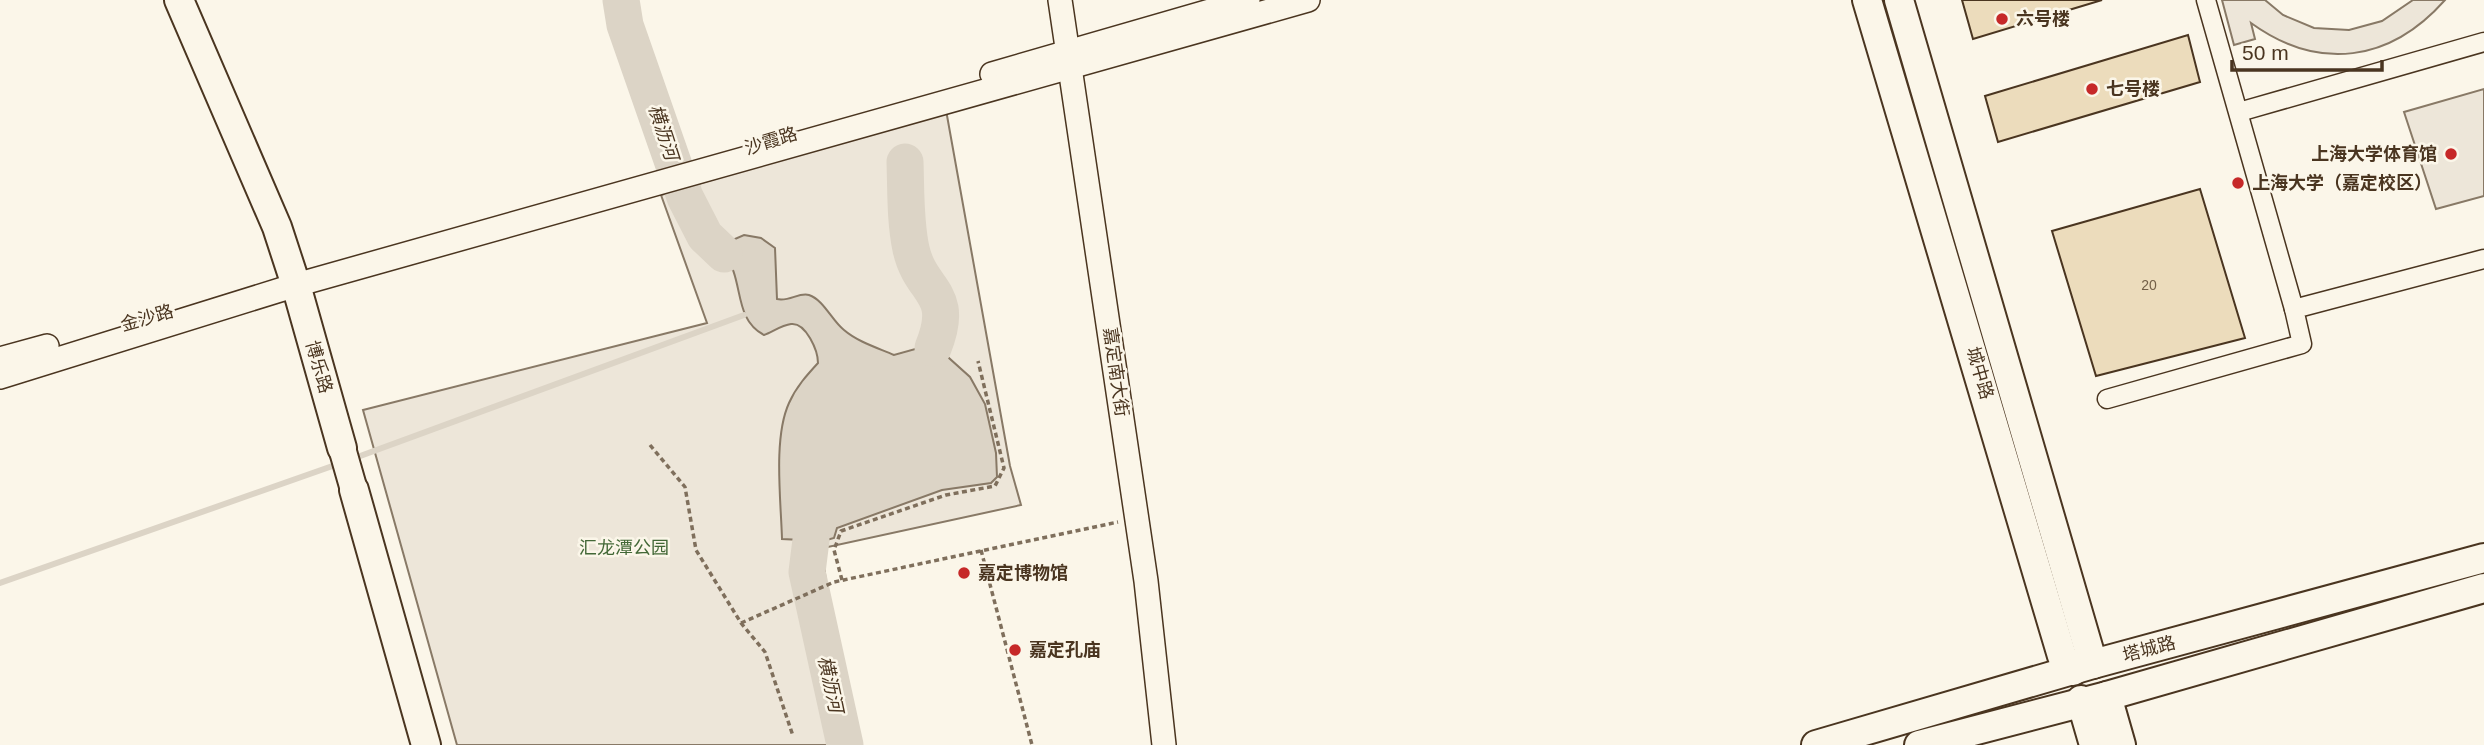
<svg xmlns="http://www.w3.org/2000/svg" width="2484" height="745" viewBox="0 0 2484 745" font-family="Helvetica,'Noto Sans SC',sans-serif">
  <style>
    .green { fill: #ede6d9; stroke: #887966; stroke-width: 2 }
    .water { fill: #dcd4c6; stroke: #887966; stroke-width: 2 }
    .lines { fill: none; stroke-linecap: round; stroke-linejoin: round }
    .stream { stroke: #dcd4c6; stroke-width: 6 }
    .river { stroke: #dcd4c6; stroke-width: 37 }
    .building { fill: #ecdcbc; stroke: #4a3520; stroke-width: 2 }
    .minor-casing { stroke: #4a3520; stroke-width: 21 }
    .tertiary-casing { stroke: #4a3520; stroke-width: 26 }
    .secondary-casing { stroke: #4a3520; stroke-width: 30 }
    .primary-casing { stroke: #4a3520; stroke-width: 32 }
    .path { stroke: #7f6f5c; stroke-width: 3.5; stroke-dasharray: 5 3.5; stroke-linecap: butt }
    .minor { stroke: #fbf6e9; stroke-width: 18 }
    .tertiary { stroke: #fbf6e9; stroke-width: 23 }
    .secondary { stroke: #fbf6e9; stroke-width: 26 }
    .primary { stroke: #fbf6e9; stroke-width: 28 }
    .poi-dot { fill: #c62828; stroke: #fbf6e9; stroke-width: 2.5 }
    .labels { text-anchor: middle; stroke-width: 5; stroke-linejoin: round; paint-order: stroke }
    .number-label { font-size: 14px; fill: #725f47 }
    .poi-label { font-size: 18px; font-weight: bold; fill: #4a3520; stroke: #fbf6e9; text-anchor: start }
    .street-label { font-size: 18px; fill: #4a3520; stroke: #fbf6e9 }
    .park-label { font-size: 18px; fill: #436837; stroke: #fbf6e9 }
    .water-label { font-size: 19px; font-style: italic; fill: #4a3520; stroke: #fbf6e9 }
  </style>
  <rect width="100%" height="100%" fill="#fbf6e9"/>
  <!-- green -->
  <g class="green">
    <path d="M2222,0H2265L2283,15L2314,28L2349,30L2382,21L2413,0H2445C2390,62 2319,72 2251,23L2255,39L2234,45Z"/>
    <polygon points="2484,89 2484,196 2436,209 2404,112"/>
    <polygon points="946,110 1010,466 1021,505 823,548 829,623 860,745 457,745 363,410 707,323 661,195"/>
  </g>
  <!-- water -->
  <path class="water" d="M744,235L761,238L775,248L777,299C789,302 799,292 809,295C824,300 832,321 844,330C858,342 878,348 894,355L926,346L940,350L970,377L985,404L996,453L997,477L991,483L942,490L837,528L834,538L823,541L782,539C781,501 773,438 789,403C796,387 807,375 818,363C818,351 806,322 791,324C782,325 772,332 764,335C732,318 745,279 724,254L728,242Z"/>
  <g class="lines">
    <!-- stream -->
    <g class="stream">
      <polyline points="352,459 744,315"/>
      <polyline points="0,583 341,463"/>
    </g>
    <!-- river -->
    <g class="river">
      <polyline points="621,0 625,25 685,197 705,236 724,254"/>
      <path d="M905,162C906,190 905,221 911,249C921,294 956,291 933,348"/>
      <polyline points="811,540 807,572 845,745"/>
    </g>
  </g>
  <!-- building -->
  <g class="building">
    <polygon points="1962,0 2102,0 1973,39"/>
    <polygon points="2188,35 2200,82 1998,142 1985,96"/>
    <polygon points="2200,189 2245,338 2096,376 2052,231"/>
  </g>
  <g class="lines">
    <!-- minor casing -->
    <g class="minor-casing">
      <g id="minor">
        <polyline points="2206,0 2294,309"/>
        <polyline points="2239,112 2484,42"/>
        <polyline points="2107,399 2302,344 2294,309 2484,259"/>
      </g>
    </g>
    <!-- tertiary casing -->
    <g class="tertiary-casing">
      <g id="tertiary">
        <polyline points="1060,0 1146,581 1164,745"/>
        <polyline points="992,74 1248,0"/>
        <polyline points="0,359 47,346"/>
        <polyline points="0,377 296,285 1308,0"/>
      </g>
    </g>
    <!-- secondary casing -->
    <g class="secondary-casing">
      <polyline id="secondary" points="342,448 354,490"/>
    </g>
    <!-- primary casing -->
    <g class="primary-casing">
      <g id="primary">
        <polyline points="179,0 277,227 293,276"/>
        <polyline points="1867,0 2062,656 2073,671"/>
        <polyline points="1899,0 2093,664"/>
        <polyline points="296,285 342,448"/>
        <polyline points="354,490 426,745"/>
        <polyline points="2107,696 2121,745"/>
        <polyline points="2081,700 2094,745"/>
        <polyline points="1816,745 2093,664 2484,558"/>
        <polyline points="1919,745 2107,696 2484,588"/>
      </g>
    </g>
    <!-- path -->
    <g class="path">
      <polyline points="650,445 685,487 696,550 741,623 765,652 793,736"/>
      <polyline points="981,550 1032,745"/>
      <polyline points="842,580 834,550 841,531 946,495 995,486 1004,468 978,361"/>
      <polyline points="741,623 834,582 1118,522"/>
    </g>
    <!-- minor -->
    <use href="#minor" class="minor"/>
    <!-- tertiary -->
    <use href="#tertiary" class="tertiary"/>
    <!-- secondary -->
    <use href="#secondary" class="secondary"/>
    <!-- primary -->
    <use href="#primary" class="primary"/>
  </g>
  <!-- markers -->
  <g class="poi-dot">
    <circle cx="2002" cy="19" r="7"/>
    <circle cx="2092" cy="89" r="7"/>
    <circle cx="2451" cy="154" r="7"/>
    <circle cx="2238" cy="183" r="7"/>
    <circle cx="964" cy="573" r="7"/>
    <circle cx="1015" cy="650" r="7"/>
  </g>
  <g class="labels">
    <!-- number labels -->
    <g class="number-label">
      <text x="2149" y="290">20</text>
    </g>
    <!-- poi labels -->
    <g class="poi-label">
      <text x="2016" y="25">六号楼</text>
      <text x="2106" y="95">七号楼</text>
      <text x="2437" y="160" text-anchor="end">上海大学体育馆</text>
      <text x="2252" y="189">上海大学（嘉定校区）</text>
      <text x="978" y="579">嘉定博物馆</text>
      <text x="1029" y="656">嘉定孔庙</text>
    </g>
    <!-- street labels -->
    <g class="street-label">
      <text transform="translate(771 141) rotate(-17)" y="6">沙霞路</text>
      <text transform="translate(147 318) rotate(-16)" y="6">金沙路</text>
      <text transform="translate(319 367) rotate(74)" y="6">博乐路</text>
      <text transform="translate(1116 372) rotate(82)" y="6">嘉定南大街</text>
      <text transform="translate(1980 373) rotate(74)" y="6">城中路</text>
      <text transform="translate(2149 649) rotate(-15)" y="6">塔城路</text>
    </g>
    <!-- park labels -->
    <g class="park-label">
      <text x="624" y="554">汇龙潭公园</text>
    </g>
    <!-- water labels -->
    <g class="water-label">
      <text transform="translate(664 132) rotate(72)" y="7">横沥河</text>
      <text transform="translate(831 684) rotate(78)" y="7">横沥河</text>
    </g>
  </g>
  <!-- scale -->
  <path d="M2232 60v10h150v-10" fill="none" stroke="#4a3520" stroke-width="3.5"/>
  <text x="2242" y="60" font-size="21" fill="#4a3520" stroke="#fbf6e9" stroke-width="5" paint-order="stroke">50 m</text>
</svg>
